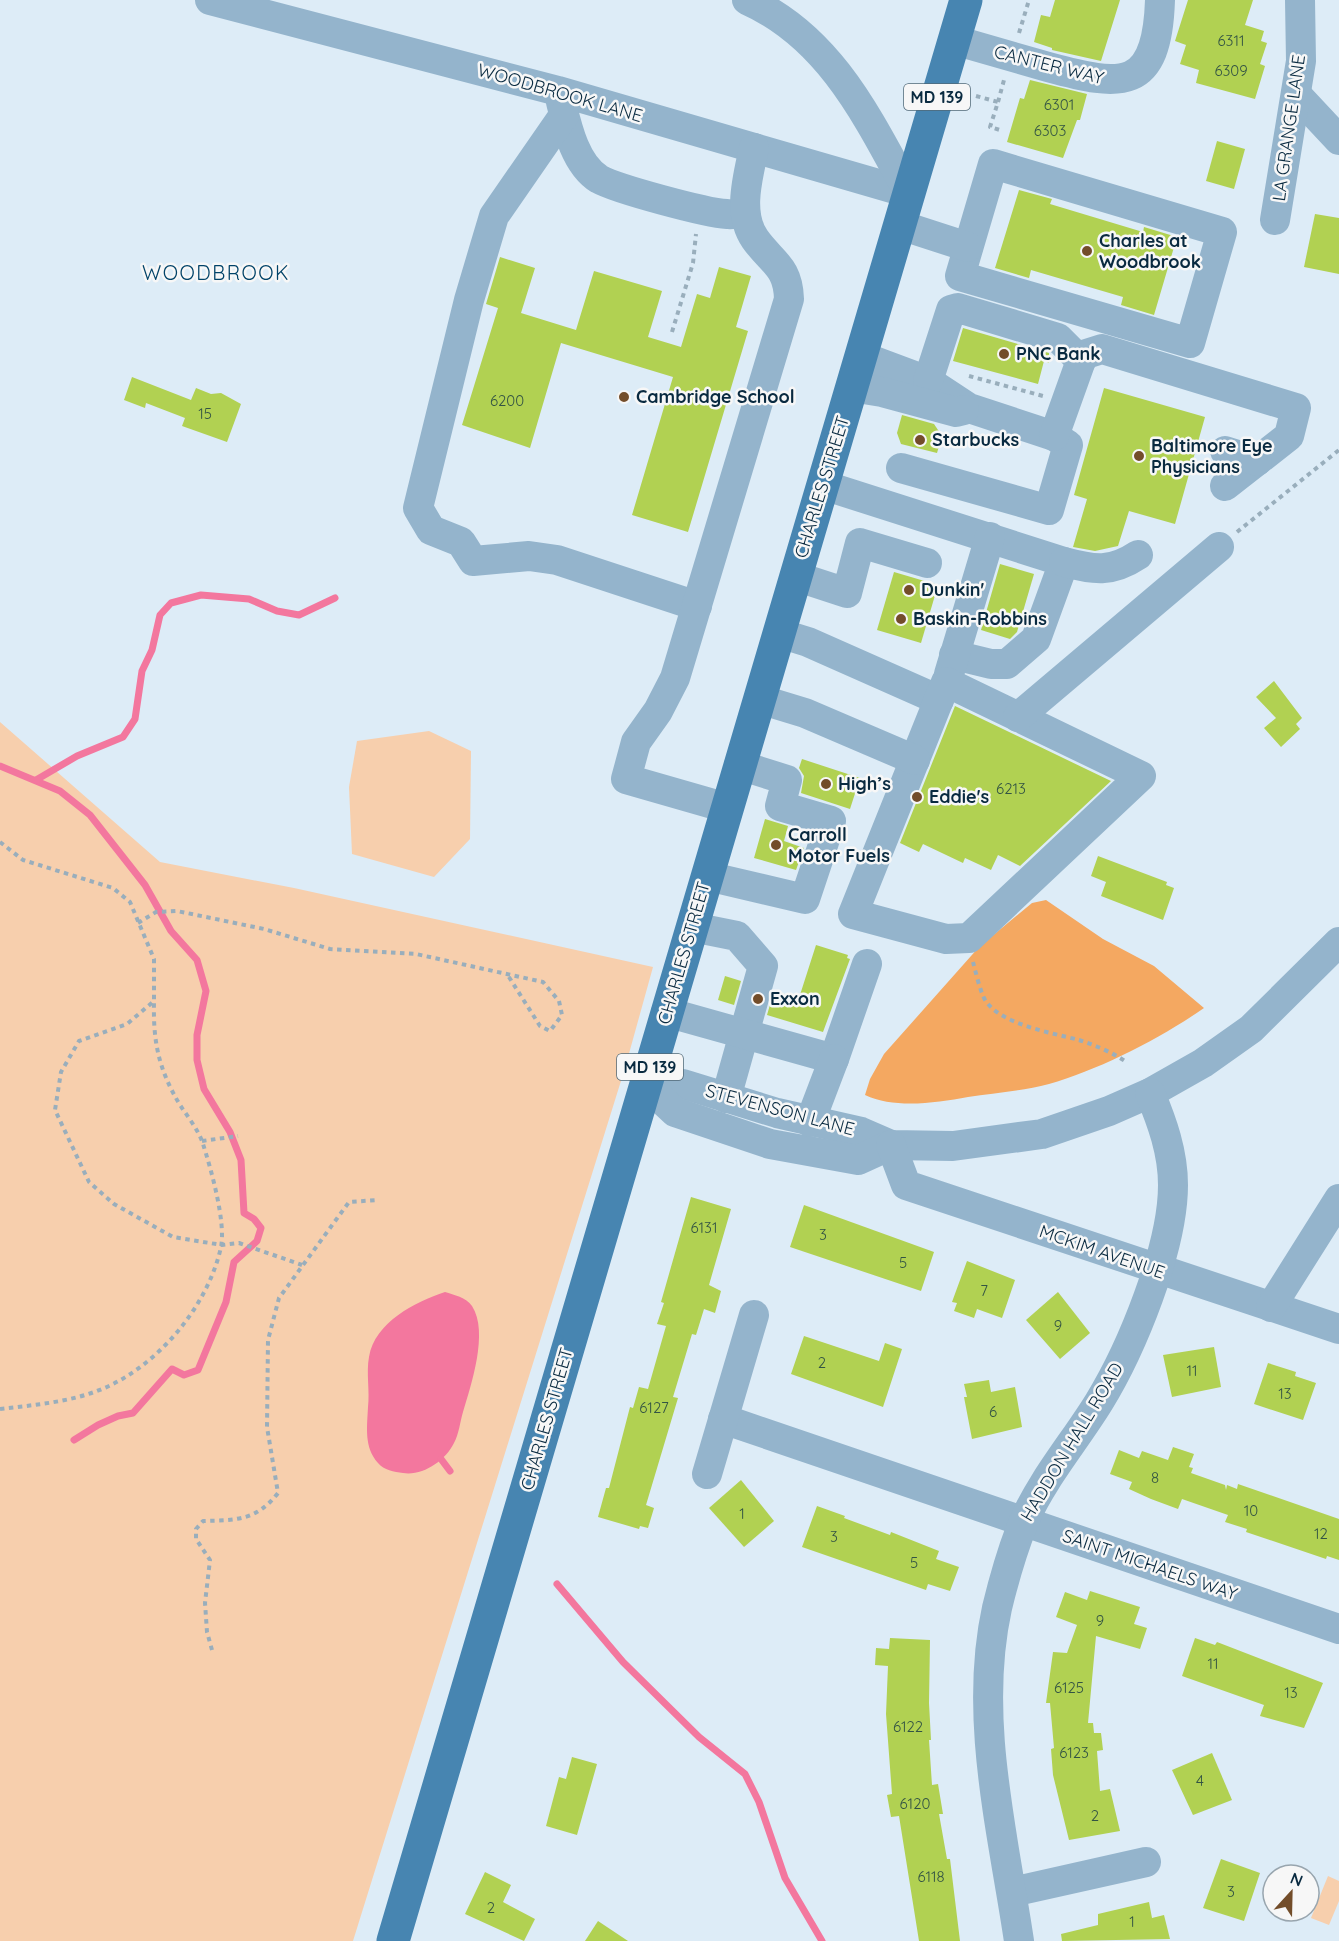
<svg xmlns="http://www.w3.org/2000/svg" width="1339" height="1941" viewBox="0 0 1339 1941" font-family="Quicksand,sans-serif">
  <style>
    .green { fill: #f7cfad }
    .forest { fill: #f4a861 }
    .water { fill: #f3779e }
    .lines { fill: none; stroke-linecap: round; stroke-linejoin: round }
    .stream { stroke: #f3779e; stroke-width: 7 }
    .building { fill: #b1d152 }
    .path { stroke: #99aebc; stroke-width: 4; stroke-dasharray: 4.5 4.5; stroke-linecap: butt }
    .minor { stroke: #94b4cc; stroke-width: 30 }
    .major { stroke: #4785b1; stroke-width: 33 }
    .poi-dot { fill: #734d2a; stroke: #f7f7f7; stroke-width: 2 }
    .labels { text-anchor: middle; stroke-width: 5; stroke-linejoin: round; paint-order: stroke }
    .number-label { font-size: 15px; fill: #335444 }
    .shield { fill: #f7f7f7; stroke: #506877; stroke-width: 1.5 }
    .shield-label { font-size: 16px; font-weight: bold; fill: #092a40 }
    .street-label { font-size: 18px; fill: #092a40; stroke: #f7f7f7 }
    .poi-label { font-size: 18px; font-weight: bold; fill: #092a40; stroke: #f7f7f7; text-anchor: start }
    .neighbourhood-label { font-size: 20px; letter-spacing: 1.5px; fill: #004369; stroke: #f7f7f7 }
  </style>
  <rect width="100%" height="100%" fill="#ddecf7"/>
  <!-- green -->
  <g class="green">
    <polygon points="0,722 160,862 294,888 653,967 625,1068 353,1941 0,1941"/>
    <polygon points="429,731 471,751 470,839 434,877 352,854 349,787 357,741"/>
    <polygon points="1328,1876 1339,1881 1339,1901 1329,1925 1311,1918"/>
  </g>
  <!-- forest -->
  <path class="forest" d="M1046,900L1103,939L1154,966L1204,1008C1161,1038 1099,1070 1049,1084C1023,1091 994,1093 968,1097C935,1103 895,1109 865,1095L870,1079L884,1054L979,947L1032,903Z"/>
  <!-- water -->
  <path class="water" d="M445,1292C454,1295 466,1297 472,1306C489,1332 471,1385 463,1412C460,1422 459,1434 454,1443C445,1461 423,1476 403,1473C394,1472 384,1470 378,1463C364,1447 367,1428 368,1407C370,1391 366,1373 369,1357C375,1322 415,1302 445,1292Z"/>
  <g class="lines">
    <!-- stream -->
    <g class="stream">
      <polyline points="0,766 60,791 90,815 145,885 171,931 197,960 206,991 197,1035 197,1060 204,1089 230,1132 241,1160 244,1213 254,1219 261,1228 257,1241 234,1262 226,1302 198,1370 184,1375 172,1369 133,1413 118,1416 98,1425 74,1440"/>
      <polyline points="36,780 77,756 123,737 135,719 142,671 152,650 160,615 171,603 201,595 249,599 277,611 299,615 335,598"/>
      <polyline points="441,1459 450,1471"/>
      <polyline points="557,1584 623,1662 699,1737 745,1774 759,1802 785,1878 822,1941"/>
    </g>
  </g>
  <!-- building -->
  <g class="building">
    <polygon points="1055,0 1120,0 1101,61 1052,50 1052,48 1034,42 1041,15 1050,17"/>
    <polygon points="1188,0 1253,0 1245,25 1264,31 1261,41 1267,43 1260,64 1265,66 1255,99 1196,83 1199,70 1180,64 1186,45 1175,41"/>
    <polygon points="1030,80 1087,94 1080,120 1077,120 1063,158 1007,142 1020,98 1024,99"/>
    <polygon points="1217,141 1245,149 1234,189 1206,181"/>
    <polygon points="1019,190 1052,199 1050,204 1143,232 1144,227 1177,237 1154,315 1121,305 1123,297 1031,270 1029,278 995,268"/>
    <polygon points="1315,214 1339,218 1339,274 1304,267"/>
    <polygon points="500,257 535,268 521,313 576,330 594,271 662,291 648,337 681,347 697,294 710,298 719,267 751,276 736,327 748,331 688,532 632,515 673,377 561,343 530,448 462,425 498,308 486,304"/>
    <polygon points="963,328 1049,353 1049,363 1044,361 1038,384 953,361"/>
    <polygon points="132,377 191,400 196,388 211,394 221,393 241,404 227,442 182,426 185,418 146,403 145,408 124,400"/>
    <polygon points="1104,388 1205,417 1175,524 1129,511 1118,546 1095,551 1073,547 1087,499 1074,495"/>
    <polygon points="902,415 934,424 942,436 937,453 901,444 897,433"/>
    <polygon points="1000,564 1034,574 1017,632 1010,639 981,630"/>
    <polygon points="894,572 938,585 921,643 877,630"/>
    <polygon points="1274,681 1302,718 1296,724 1300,729 1281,747 1264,728 1276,718 1256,697"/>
    <polygon points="955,706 1111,781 1020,866 998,855 991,870 965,858 963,863 923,844 919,852 900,843"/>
    <polygon points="802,759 860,778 850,809 801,793 804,776 799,768"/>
    <polygon points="765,819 788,826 784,841 804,848 796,870 754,858"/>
    <polygon points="1098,856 1167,882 1166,885 1174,888 1163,920 1101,896 1106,882 1091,876"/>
    <polygon points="816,945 848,955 847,958 850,959 823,1032 767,1015 774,991 799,998"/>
    <polygon points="725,976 741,981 734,1005 718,1000"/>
    <polygon points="691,1197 731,1209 709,1285 721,1291 715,1313 704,1309 696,1335 692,1334 673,1397 678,1398 646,1505 654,1508 648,1528 640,1526 639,1529 598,1517 606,1488 609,1488 630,1407 633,1408 639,1387 648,1389 666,1326 657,1324 664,1303 661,1302"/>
    <polygon points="804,1205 934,1252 921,1291 790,1247"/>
    <polygon points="967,1261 1015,1280 1002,1318 977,1309 974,1318 954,1311 957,1303 952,1302"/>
    <polygon points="1058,1292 1090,1333 1060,1359 1026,1320"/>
    <polygon points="804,1336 879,1361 885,1343 902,1349 883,1407 791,1374"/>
    <polygon points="1214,1347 1221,1387 1172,1397 1163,1355"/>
    <polygon points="1268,1363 1296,1372 1295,1376 1316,1383 1303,1420 1254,1404"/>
    <polygon points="989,1380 991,1392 1015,1387 1022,1427 972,1439 964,1397 967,1397 964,1384"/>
    <polygon points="1173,1447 1194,1454 1189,1467 1193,1468 1191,1473 1225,1485 1226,1490 1227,1485 1237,1489 1238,1484 1339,1519 1339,1560 1327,1556 1326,1559 1246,1532 1247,1529 1225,1522 1228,1515 1182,1499 1178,1509 1151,1499 1129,1489 1132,1482 1110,1474 1119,1450 1139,1458 1142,1451 1168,1460"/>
    <polygon points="741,1480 774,1521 744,1547 709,1508"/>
    <polygon points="817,1506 845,1516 844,1518 890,1535 891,1532 939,1551 936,1559 959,1567 950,1591 928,1584 926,1590 802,1547"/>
    <polygon points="1090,1591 1140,1607 1134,1624 1147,1628 1140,1649 1096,1636 1088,1723 1093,1723 1094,1733 1101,1733 1103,1750 1097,1751 1100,1791 1110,1789 1120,1831 1069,1840 1053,1775 1051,1749 1054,1748 1050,1703 1046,1703 1053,1652 1067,1653 1077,1625 1056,1617 1065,1592 1087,1600"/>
    <polygon points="890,1638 930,1640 929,1703 931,1740 929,1740 932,1785 938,1784 943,1814 939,1814 947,1859 950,1859 960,1941 919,1941 899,1816 891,1817 887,1795 892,1794 886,1714 888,1666 875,1665 876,1648 889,1649"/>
    <polygon points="1195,1638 1215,1645 1217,1642 1323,1683 1304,1728 1260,1716 1264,1705 1182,1676"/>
    <polygon points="1212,1753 1232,1800 1193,1815 1172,1770"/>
    <polygon points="572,1757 597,1764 577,1835 546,1826 559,1777 566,1779"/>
    <polygon points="1221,1859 1260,1873 1244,1921 1203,1908"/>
    <polygon points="485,1872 511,1885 503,1902 535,1919 524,1941 465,1914"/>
    <polygon points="1149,1902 1152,1918 1164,1915 1170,1939 1062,1941 1061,1934 1098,1925 1098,1914"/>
    <polygon points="598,1921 628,1941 585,1941"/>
  </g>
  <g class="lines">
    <!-- path -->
    <g class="path">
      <polyline points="1019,33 1029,0"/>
      <polyline points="976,96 998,102 990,127 1003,131"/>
      <polyline points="998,102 1004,80"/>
      <polyline points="672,332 693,263 696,234"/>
      <polyline points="969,376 1043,396"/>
      <polyline points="1237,532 1339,450"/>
      <polyline points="0,842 23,860 113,888 130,902 154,959 154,1001 127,1024 79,1041 61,1072 55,1110 89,1182 114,1204 173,1237 222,1245 239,1243 302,1265"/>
      <polyline points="138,923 156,912 177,911 264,929 330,949 416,954 543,982 559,1001 562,1015 550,1031 540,1026 507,974"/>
      <path d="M973,962C976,973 979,987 984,998C997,1024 1053,1033 1079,1040C1095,1045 1111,1052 1125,1061"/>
      <polyline points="202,1141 238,1136"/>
      <path d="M0,1409C34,1405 71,1402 102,1389C158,1366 208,1306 221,1247C226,1222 211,1169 203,1144C199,1131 188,1117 180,1105C159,1070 153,1043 154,1002"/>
      <path d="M212,1650L207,1632L205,1603L210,1560L196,1539V1529L203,1521C236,1520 256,1521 278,1493L267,1427L268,1340L279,1298L349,1202L378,1200"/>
    </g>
    <!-- minor -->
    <g class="minor">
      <polyline points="210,0 558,91 909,193"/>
      <path d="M747,0C830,37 868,118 909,193"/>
      <path d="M954,40C985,49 1016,58 1048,67C1122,87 1157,92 1160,0"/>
      <polyline points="1296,94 1339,140"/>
      <path d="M561,102C567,127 575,164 599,179C617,189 706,213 727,214C733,215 740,213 745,212"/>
      <polyline points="564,115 494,216 469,300 418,508 431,530 461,542 473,561 529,556 557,560 697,606"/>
      <polygon points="993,164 1222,232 1190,343 960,276"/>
      <polyline points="1275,220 1301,61 1300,0"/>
      <polyline points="900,225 968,247"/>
      <polyline points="861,356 928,381 969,408 1054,436 1068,445 1049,510 901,468"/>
      <polyline points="928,381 951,310 958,308 1058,338 1081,361"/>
      <polyline points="851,387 882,392 956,412 964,410"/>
      <polyline points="1054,436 1083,355 1102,349 1296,408 1289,436 1225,486"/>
      <polyline points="1225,451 1257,461"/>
      <polyline points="823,485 1064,562 1036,639 1007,664 991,664 954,655"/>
      <path d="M1064,562C1094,570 1111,573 1138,555"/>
      <polyline points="795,576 847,593 860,543 927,563"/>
      <polyline points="779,633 808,642 939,700"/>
      <polyline points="949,674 990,537"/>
      <polygon points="946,682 1141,776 969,938 946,939 853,914"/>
      <polyline points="759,699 805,713 915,760"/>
      <polyline points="1018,717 1219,547"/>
      <path d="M727,808L626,779L636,742L658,711L675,678L789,299C788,266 772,263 755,239C737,213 748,177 754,148"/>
      <polyline points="707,876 805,899 831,821 780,806 787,780 739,765"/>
      <polyline points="692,927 737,936 763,966 726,1098"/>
      <polyline points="666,1012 834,1059 867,964"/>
      <polyline points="645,1084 683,1084 777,1113 861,1132 891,1145 953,1146 1042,1134 1109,1111 1150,1093 1203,1063 1251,1029 1339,942"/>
      <polyline points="645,1084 675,1112 770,1144 858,1160 891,1145"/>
      <polyline points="810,1122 834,1059"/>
      <polyline points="891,1145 906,1185 1339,1329"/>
      <polyline points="1271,1307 1339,1199"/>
      <polyline points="723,1419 1339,1629"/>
      <polyline points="707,1474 754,1315"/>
      <polyline points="1012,1892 1146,1862"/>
      <path d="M1019,1941C1003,1833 973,1717 997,1608C1004,1579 1013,1548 1024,1521C1043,1478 1075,1441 1099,1402C1132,1348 1173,1248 1173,1185C1173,1152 1162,1122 1150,1093"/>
    </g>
    <!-- major -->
    <polyline class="major" points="393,1941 966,0"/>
  </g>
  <!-- markers -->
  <g class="poi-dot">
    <circle cx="1087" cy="251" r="6"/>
    <circle cx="1004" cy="354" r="6"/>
    <circle cx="624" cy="397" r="6"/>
    <circle cx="920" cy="440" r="6"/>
    <circle cx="1139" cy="456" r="6"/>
    <circle cx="909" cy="590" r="6"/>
    <circle cx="901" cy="619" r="6"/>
    <circle cx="826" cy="784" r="6"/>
    <circle cx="917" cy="797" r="6"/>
    <circle cx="776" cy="845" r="6"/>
    <circle cx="758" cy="999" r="6"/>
  </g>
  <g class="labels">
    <!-- number labels -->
    <g class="number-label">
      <text x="1231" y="46">6311</text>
      <text x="1231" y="76">6309</text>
      <text x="1059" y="110">6301</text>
      <text x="1050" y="136">6303</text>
      <text x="507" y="406">6200</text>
      <text x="205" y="419">15</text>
      <text x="1011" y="794">6213</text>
      <text x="704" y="1233">6131</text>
      <text x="823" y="1240">3</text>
      <text x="903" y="1268">5</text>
      <text x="984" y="1296">7</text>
      <text x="1058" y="1331">9</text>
      <text x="822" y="1368">2</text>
      <text x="1192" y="1376">11</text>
      <text x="1285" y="1399">13</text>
      <text x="654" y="1413">6127</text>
      <text x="993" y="1417">6</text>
      <text x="1155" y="1483">8</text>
      <text x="1251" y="1516">10</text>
      <text x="742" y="1519">1</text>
      <text x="1321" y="1539">12</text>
      <text x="834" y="1542">3</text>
      <text x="914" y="1568">5</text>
      <text x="1100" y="1626">9</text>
      <text x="1213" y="1669">11</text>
      <text x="1069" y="1693">6125</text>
      <text x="1291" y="1698">13</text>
      <text x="908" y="1732">6122</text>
      <text x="1074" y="1758">6123</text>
      <text x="1200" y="1786">4</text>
      <text x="915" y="1809">6120</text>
      <text x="1095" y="1821">2</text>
      <text x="931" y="1882">6118</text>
      <text x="1231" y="1897">3</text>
      <text x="491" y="1913">2</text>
      <text x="1132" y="1927">1</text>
    </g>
    <!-- shield labels -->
    <g class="shield">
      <rect x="904" y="84" width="66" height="26" rx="4.5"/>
      <rect x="617" y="1054" width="66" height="26" rx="4.5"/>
    </g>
    <g class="shield-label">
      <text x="937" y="103">MD 139</text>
      <text x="650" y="1073">MD 139</text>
    </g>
    <!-- street labels -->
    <g class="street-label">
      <text transform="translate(1049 65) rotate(14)" y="6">CANTER WAY</text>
      <text transform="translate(560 93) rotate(16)" y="6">WOODBROOK LANE</text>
      <text transform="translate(1289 128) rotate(-82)" y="6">LA GRANGE LANE</text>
      <text transform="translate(822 487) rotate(-73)" y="6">CHARLES STREET</text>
      <text transform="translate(684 953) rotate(-74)" y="6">CHARLES STREET</text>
      <text transform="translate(780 1110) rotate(15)" y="6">STEVENSON LANE</text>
      <text transform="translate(1102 1252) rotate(19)" y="6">MCKIM AVENUE</text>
      <text transform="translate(547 1419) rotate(-74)" y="6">CHARLES STREET</text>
      <text transform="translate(1072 1442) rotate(-59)" y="6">HADDON HALL ROAD</text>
      <text transform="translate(1150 1565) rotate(19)" y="6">SAINT MICHAELS WAY</text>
    </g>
    <!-- poi labels -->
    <g class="poi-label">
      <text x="1099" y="247">Charles at<tspan x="1099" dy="21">Woodbrook</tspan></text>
      <text x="1016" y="360">PNC Bank</text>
      <text x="636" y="403">Cambridge School</text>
      <text x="932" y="446">Starbucks</text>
      <text x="1151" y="452">Baltimore Eye<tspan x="1151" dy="21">Physicians</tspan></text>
      <text x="921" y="596">Dunkin'</text>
      <text x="913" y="625">Baskin-Robbins</text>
      <text x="838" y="790">High’s</text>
      <text x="929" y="803">Eddie's</text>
      <text x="788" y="841">Carroll<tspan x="788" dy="21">Motor Fuels</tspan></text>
      <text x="770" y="1005">Exxon</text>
    </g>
    <!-- neighbourhood labels -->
    <g class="neighbourhood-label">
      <text x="216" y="280">WOODBROOK</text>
    </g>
  </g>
  <!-- north arrow -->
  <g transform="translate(1291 1893) rotate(22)"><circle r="28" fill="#f7f7f7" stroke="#98a5ae" stroke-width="1.5"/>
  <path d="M0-4.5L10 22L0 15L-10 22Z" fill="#734d2a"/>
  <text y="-9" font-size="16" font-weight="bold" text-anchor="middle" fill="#092a40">N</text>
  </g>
</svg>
